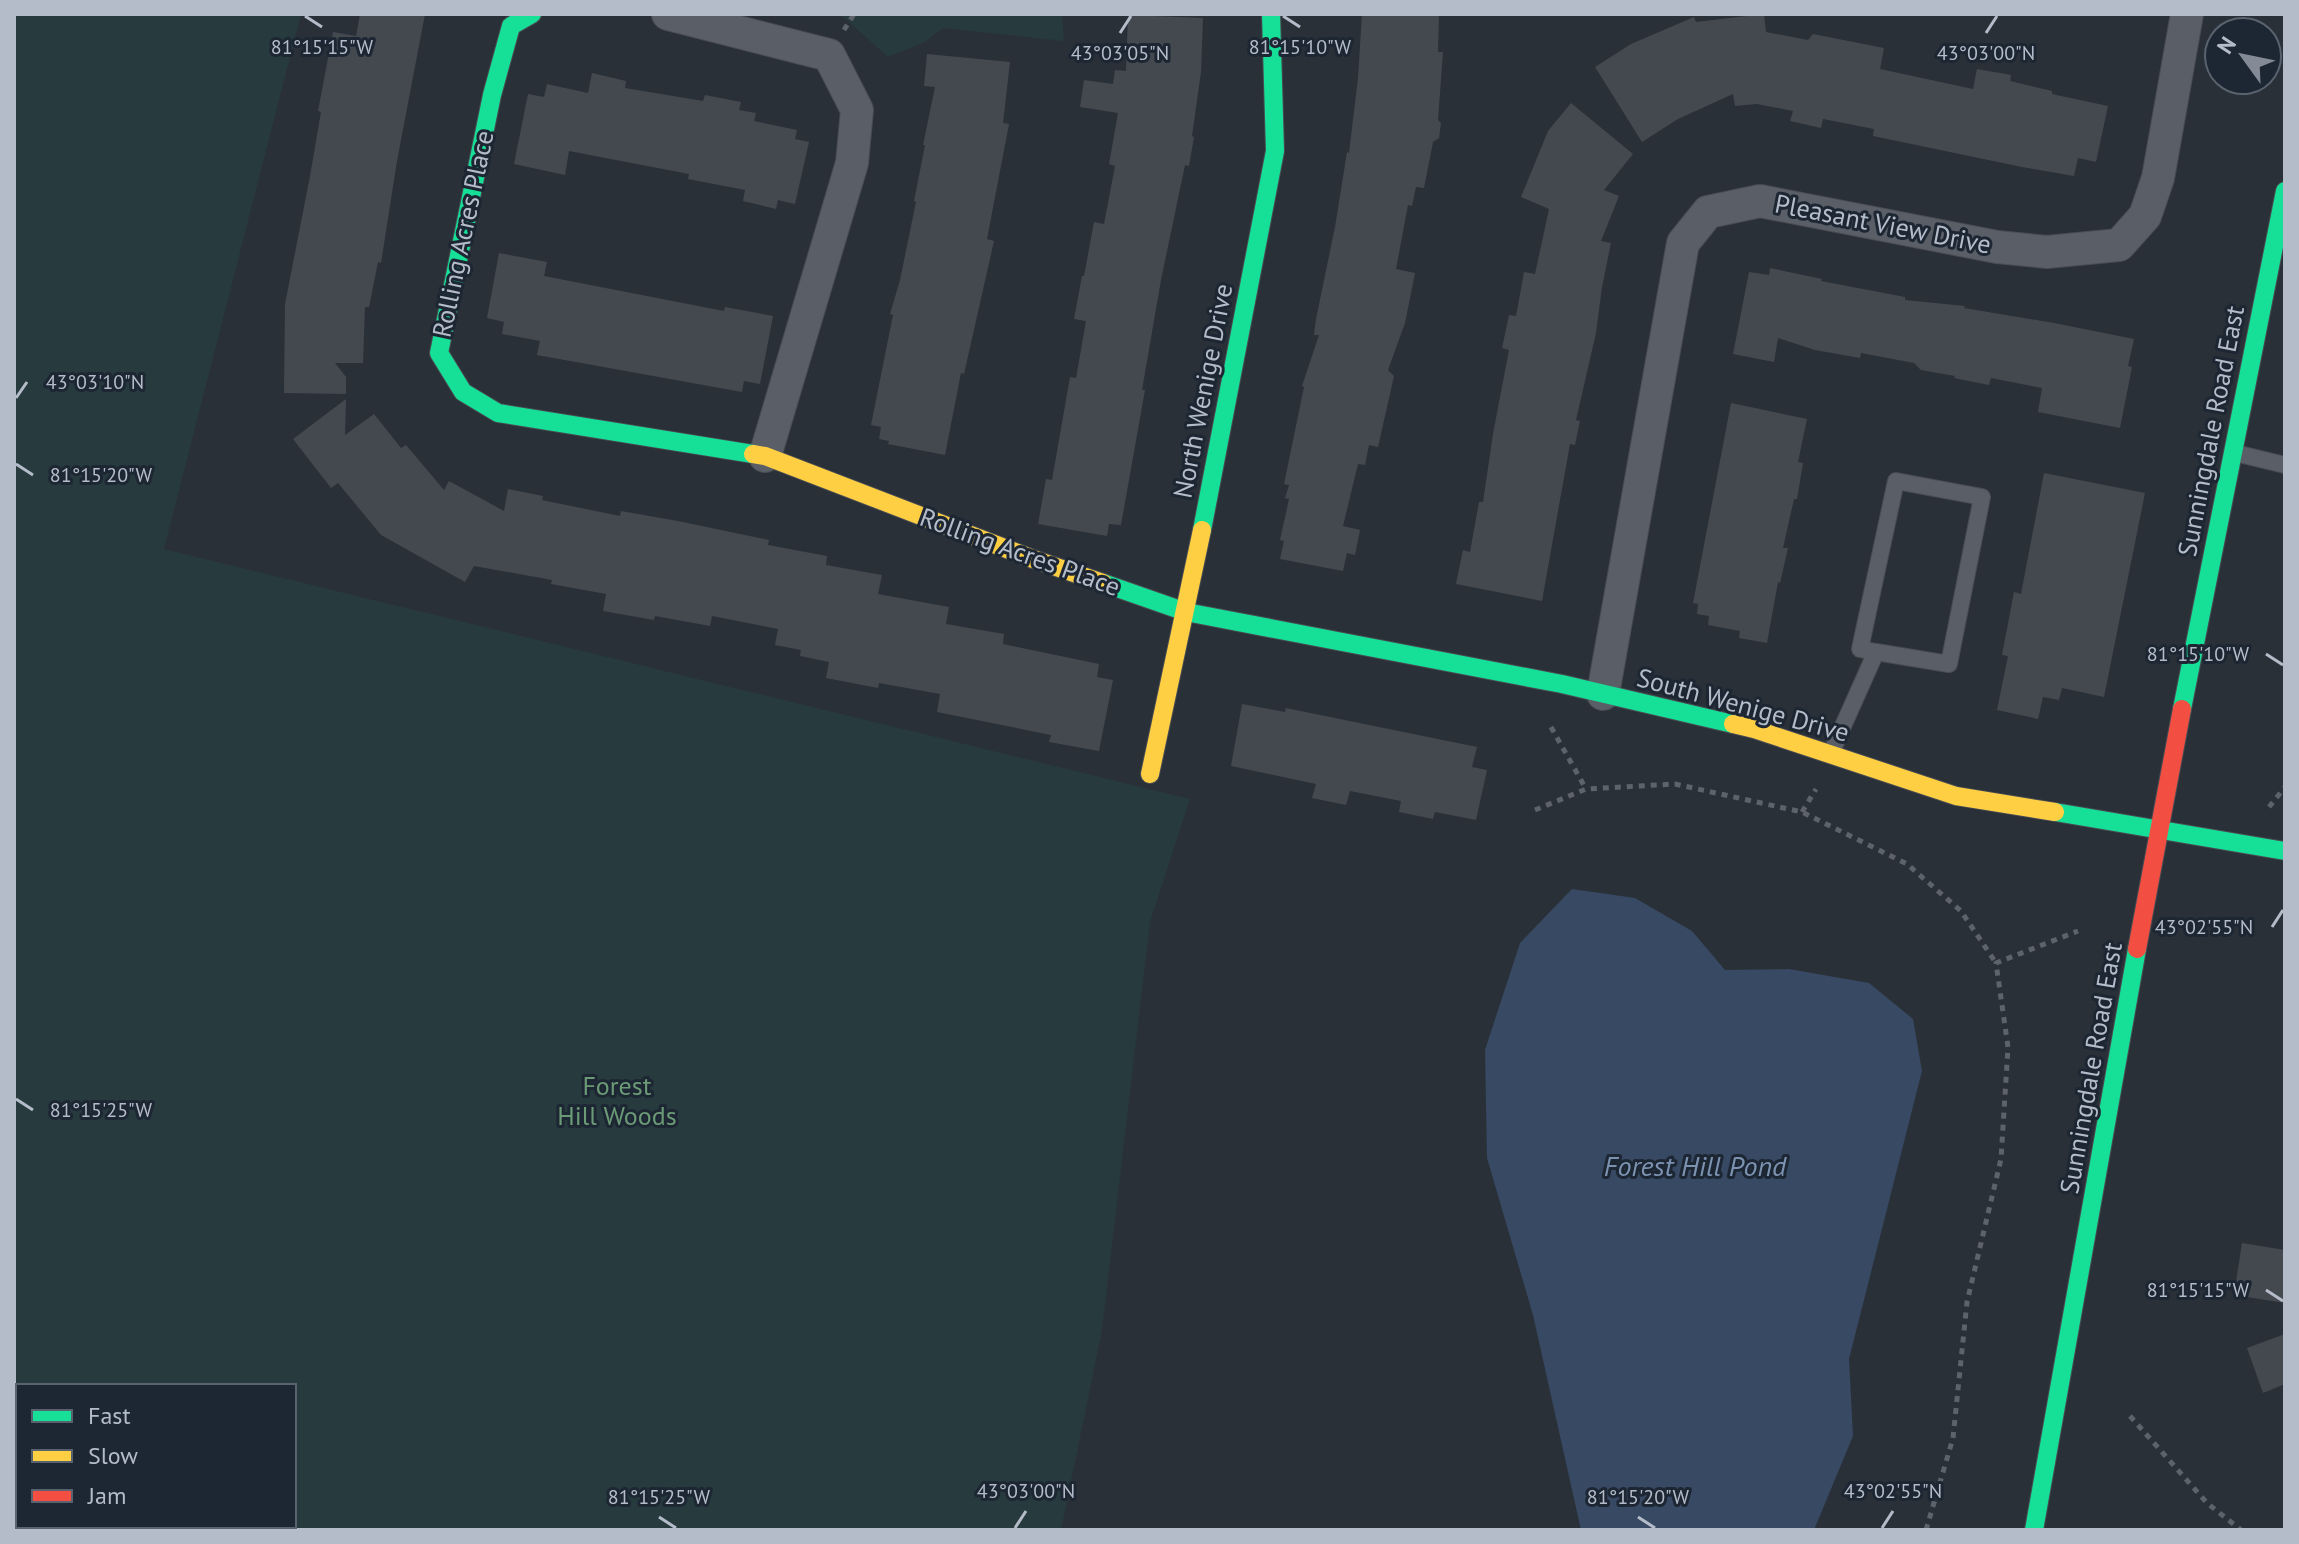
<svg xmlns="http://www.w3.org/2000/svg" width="2299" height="1544" viewBox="0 0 2299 1544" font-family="'PT Sans',sans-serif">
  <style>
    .green { fill: #273a3e; fill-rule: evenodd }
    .water { fill: #384963 }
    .building { fill: #444950 }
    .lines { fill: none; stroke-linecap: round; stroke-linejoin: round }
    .lane-casing { stroke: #484c53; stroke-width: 18 }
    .street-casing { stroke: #484c53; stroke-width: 34 }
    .fast-casing { stroke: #484c53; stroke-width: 20 }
    .slow-casing { stroke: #484c53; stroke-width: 20 }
    .jam-casing { stroke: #484c53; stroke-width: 20 }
    .path { stroke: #5d636a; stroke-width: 5; stroke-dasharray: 6 6; stroke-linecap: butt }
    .lane { stroke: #5a5e66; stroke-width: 16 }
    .street { stroke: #5a5e66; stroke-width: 32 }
    .fast { stroke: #16e098; stroke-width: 18 }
    .slow { stroke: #ffcf43; stroke-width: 18 }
    .jam { stroke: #f24e42; stroke-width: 18 }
    .ticks { fill: none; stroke: #b4bcc9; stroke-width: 3 }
    .labels { text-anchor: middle; stroke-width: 6; stroke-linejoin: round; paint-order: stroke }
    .street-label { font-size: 26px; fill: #b4bcc9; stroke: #1d2633 }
    .park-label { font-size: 26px; fill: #6b9a76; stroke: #1d2633 }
    .water-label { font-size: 28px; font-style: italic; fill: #7c92b1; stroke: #1d2633 }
    .ticks-label { font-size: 20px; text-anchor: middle; fill: #b4bcc9; stroke: #1d2633; stroke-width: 6; stroke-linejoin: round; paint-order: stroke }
  </style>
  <rect width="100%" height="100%" fill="#2a3038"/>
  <!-- green -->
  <g class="green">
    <path d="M14,14H301L164,549L1190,799L1150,922L1102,1330L1061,1530H14ZM18,1386H294V1526H18Z"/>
    <polygon points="840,14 1062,14 1064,41 943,28 925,42 888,57"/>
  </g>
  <!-- water -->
  <polygon class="water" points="1572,889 1635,898 1692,931 1725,970 1789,969 1869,983 1913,1019 1922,1071 1849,1359 1853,1436 1814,1530 1581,1530 1533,1315 1487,1158 1485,1050 1520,943"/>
  <!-- building -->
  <g class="building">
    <polygon points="360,14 425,14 397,161 381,263 378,262 369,307 365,307 363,363 335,363 346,377 346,394 284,393 285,304 310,176 321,112 318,111 333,32 356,36"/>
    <polygon points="1362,14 1439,14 1438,52 1443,52 1438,120 1441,123 1439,138 1433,142 1424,188 1416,187 1412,206 1408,205 1396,269 1415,273 1405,323 1388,370 1394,376 1378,447 1369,445 1365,465 1358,464 1343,526 1360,530 1355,555 1347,553 1343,571 1280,559 1284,541 1280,540 1289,499 1285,498 1289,485 1284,484 1304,387 1302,386 1319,335 1314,335 1316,319 1335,227 1347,152 1349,153 1358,78"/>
    <polygon points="1764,14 1766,32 1808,40 1813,34 1884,48 1880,69 1973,89 1977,69 2011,75 2010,81 2052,91 2052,94 2108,106 2096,162 2078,158 2074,176 2022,167 1873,136 1874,129 1823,119 1821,128 1790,121 1793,111 1757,104 1735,106 1733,94 1678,119 1642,142 1595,67 1631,44 1694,17 1696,22"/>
    <polygon points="1128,15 1203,18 1201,72 1192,136 1194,137 1189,166 1185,165 1161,280 1142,390 1145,390 1121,525 1109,524 1107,536 1038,524 1046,479 1052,480 1070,377 1076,378 1086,321 1074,319 1082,276 1084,276 1094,222 1104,224 1115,166 1109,164 1118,113 1080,107 1084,80 1113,84 1115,70 1126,71"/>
    <polygon points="927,54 1010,62 1003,123 1009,124 987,239 994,241 964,374 961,373 945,455 888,444 889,441 879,439 881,427 871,425 893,315 890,314 900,280 916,202 914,201 925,145 923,145 935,87 924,86"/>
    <polygon points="592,73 626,81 625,88 703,101 705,95 741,102 739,110 756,113 754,121 797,130 795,139 809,142 795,204 778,200 776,209 743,201 745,190 688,179 689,174 569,151 565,175 514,164 528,94 544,97 547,84 588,93"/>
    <polygon points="1571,103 1633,154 1604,190 1619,196 1601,241 1611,243 1602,287 1596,333 1576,420 1580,421 1575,445 1570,444 1542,601 1456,584 1463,550 1470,552 1479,502 1483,502 1493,434 1509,350 1502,348 1509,315 1516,316 1524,272 1535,274 1549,209 1521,197 1548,131"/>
    <polygon points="499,253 547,262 544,276 724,311 725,307 773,316 760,384 744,381 742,392 537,355 540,341 502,334 504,322 487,318"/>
    <polygon points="1770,268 1822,279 1821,281 1905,297 1905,300 1965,306 1964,308 2054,323 2134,339 2128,366 2132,367 2120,428 2038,412 2042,388 1991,378 1989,385 1954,378 1955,376 1921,370 1914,363 1861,353 1860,358 1815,350 1778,338 1774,362 1733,354 1749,272 1769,275"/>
    <polygon points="346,399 345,435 374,414 401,448 406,445 444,490 449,481 504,511 508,489 543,496 542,500 620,516 621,511 678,521 769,540 768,545 827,556 826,565 882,575 878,594 949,607 946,624 1004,634 1003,644 1099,664 1097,677 1113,680 1099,751 1049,742 1051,735 937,712 940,694 879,683 878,688 826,678 829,662 800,656 801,650 775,645 778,629 712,616 710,626 655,616 654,620 603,611 606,594 551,584 552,580 474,566 465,582 381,535 338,483 331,488 293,439"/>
    <polygon points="1731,403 1807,419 1798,462 1803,463 1797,499 1794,499 1783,548 1788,548 1780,583 1778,582 1767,643 1739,638 1740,631 1708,625 1709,616 1697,614 1698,604 1693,603"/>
    <polygon points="2044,473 2145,493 2104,697 2062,688 2059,700 2043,697 2038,719 1997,710 2008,656 2002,655 2014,592 2021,594"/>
    <polygon points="1242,704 1285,712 1286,708 1477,747 1472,767 1487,770 1476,820 1435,812 1433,819 1399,812 1401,801 1350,791 1346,805 1312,798 1316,784 1231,766"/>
    <polygon points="2242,1243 2285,1250 2285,1303 2234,1295"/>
    <polygon points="2285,1334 2285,1384 2263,1393 2247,1348"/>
  </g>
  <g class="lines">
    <!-- lane casing -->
    <g class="lane-casing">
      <g id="lane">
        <polyline points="2235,453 2285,465"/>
        <polyline points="1831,753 1876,652 1949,664 1982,497 1896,481 1860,649 1876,652"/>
      </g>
    </g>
    <!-- street casing -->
    <g class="street-casing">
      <g id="street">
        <polyline points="668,14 829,55 857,110 852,163 765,456"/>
        <polyline points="1603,694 1683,243 1708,212 1760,201 1997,247 2047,252 2119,245 2145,216 2158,178 2187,14"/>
      </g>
    </g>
    <!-- fast casing -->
    <g class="fast-casing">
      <g id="fast">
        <polyline points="532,14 511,26 492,95 439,353 463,392 498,413 753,454"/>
        <polyline points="1202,530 1275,151 1271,14"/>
        <polyline points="1103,583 1186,612 1562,684 1733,724"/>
        <polyline points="2182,709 2285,191"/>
        <polyline points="2055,812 2285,851"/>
        <polyline points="2034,1530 2137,949"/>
      </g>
    </g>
    <!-- slow casing -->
    <g class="slow-casing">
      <g id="slow">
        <polyline points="753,454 765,456 1033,559 1103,583"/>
        <polyline points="1733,724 1754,729 1956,796 2055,812"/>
        <polyline points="1150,774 1202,530"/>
      </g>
    </g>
    <!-- jam casing -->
    <g class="jam-casing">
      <polyline id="jam" points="2137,949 2182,709"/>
    </g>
    <!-- path -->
    <g class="path">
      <polyline points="844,30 854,14"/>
      <polyline points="1551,727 1586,789"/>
      <polyline points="2269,807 2285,787"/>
      <polyline points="1535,810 1586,789 1675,784 1802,812 1907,864 1961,911 1996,963"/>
      <polyline points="1802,812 1816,789"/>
      <polyline points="2130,1416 2207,1503 2241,1530"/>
      <polyline points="1926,1530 1953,1438 1967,1302 2001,1159 2008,1047 1996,963 2078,931"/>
    </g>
    <!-- lane -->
    <use href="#lane" class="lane"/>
    <!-- street -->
    <use href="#street" class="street"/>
    <!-- fast -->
    <use href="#fast" class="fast"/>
    <!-- slow -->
    <use href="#slow" class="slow"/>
    <!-- jam -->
    <use href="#jam" class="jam"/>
  </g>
  <!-- ticks -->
  <path class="ticks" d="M305,16L322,27M1283,16L1300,27M1120,33L1131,16M1986,33L1997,16M16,398L27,382M16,464L33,475M2266,654L2283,665M2272,927L2283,910M16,1099L33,1110M2266,1290L2283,1301M659,1517L676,1528M1638,1517L1655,1528M1015,1528L1026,1511M1882,1528L1893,1511"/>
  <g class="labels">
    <!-- street labels -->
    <g class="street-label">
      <text transform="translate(1883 224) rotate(11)" y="9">Pleasant View Drive</text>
      <text transform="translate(463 234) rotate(-78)" y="9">Rolling Acres Place</text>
      <text transform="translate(1203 391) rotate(-79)" y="9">North Wenige Drive</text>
      <text transform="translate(2211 431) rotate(-79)" y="9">Sunningdale Road East</text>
      <text transform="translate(1020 552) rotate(20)" y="9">Rolling Acres Place</text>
      <text transform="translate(1743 705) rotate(15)" y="9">South Wenige Drive</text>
      <text transform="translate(2091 1068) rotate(-80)" y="9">Sunningdale Road East</text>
    </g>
    <!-- park labels -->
    <g class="park-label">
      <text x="617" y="1095">Forest<tspan x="617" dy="30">Hill Woods</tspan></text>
    </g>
    <!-- water labels -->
    <g class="water-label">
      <text x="1695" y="1176">Forest Hill Pond</text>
    </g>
  </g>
  <g class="ticks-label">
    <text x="322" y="54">81°15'15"W</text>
    <text x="1300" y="54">81°15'10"W</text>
    <text x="1120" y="60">43°03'05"N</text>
    <text x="1986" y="60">43°03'00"N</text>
    <text x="95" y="389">43°03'10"N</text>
    <text x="101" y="482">81°15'20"W</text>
    <text x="2198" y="661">81°15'10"W</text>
    <text x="2204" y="934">43°02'55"N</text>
    <text x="101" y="1117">81°15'25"W</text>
    <text x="2198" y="1297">81°15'15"W</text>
    <text x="1026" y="1498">43°03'00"N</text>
    <text x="1893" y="1498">43°02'55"N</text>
    <text x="659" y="1504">81°15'25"W</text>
    <text x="1638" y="1504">81°15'20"W</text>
  </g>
  <!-- border -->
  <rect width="2299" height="1544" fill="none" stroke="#b4bcc9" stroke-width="32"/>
  <!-- legend -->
  <rect x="16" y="1384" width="280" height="144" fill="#1d2633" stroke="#59626f" stroke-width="2"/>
  <rect x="32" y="1410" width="40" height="12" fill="#16e098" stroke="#59626f" stroke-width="2"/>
  <text x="88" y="1424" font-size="24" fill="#b4bcc9">Fast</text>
  <rect x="32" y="1450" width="40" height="12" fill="#ffcf43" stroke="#59626f" stroke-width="2"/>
  <text x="88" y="1464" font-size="24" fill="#b4bcc9">Slow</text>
  <rect x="32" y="1490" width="40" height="12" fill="#f24e42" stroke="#59626f" stroke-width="2"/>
  <text x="88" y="1504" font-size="24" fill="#b4bcc9">Jam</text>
  <!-- north arrow -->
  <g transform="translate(2243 56) rotate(303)"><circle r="38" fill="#1d2633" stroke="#59626f" stroke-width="2"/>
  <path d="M0-6L14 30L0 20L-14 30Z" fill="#848b96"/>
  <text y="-12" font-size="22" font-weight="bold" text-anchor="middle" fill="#b4bcc9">N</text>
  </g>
</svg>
